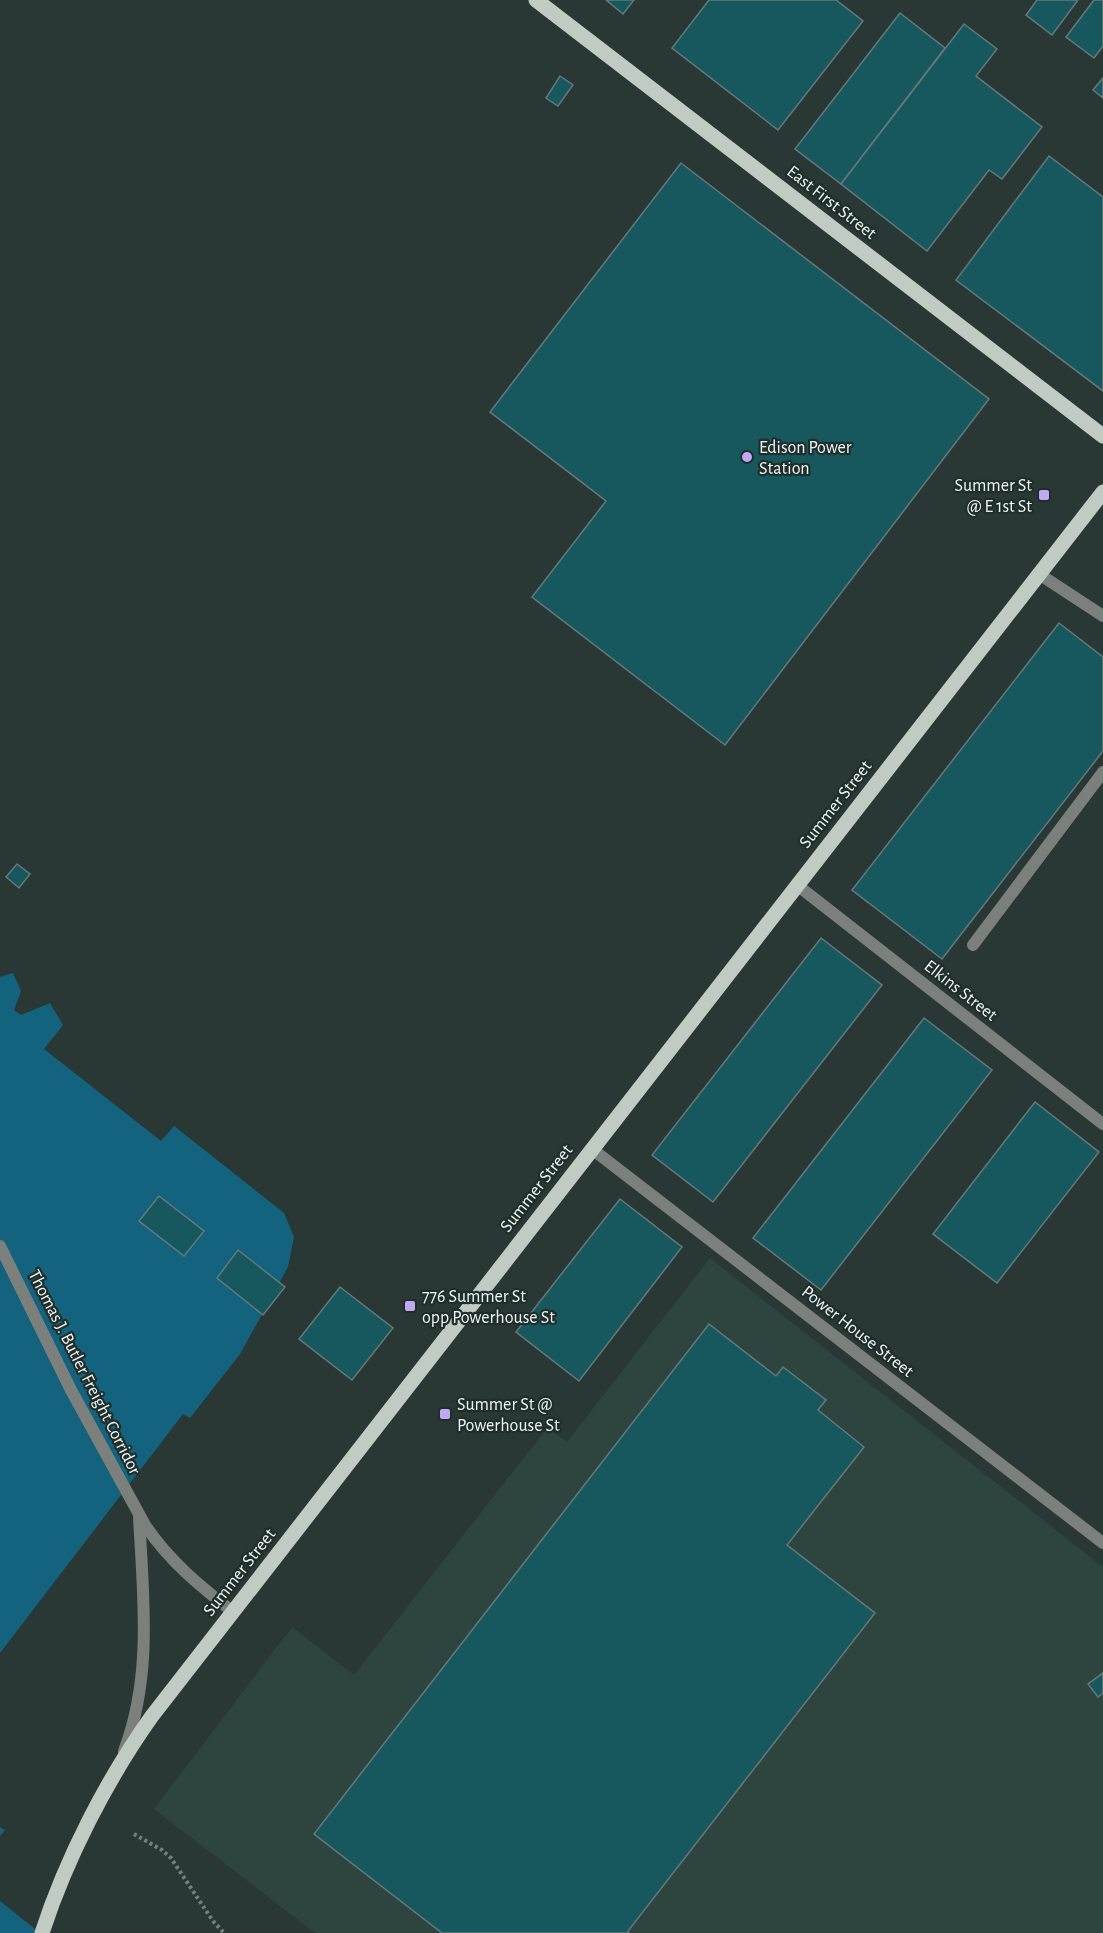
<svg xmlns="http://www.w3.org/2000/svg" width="1103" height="1933" viewBox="0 0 1103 1933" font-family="'Alegreya Sans',sans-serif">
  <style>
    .built { fill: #2d443f }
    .water { fill: #13637f }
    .building { fill: #17585e; stroke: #67787a; stroke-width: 1.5 }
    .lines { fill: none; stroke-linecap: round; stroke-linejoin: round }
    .path { stroke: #74807d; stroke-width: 4; stroke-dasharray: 3 3; stroke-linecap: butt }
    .service { stroke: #7b807c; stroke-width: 12 }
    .minor { stroke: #7b807c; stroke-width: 12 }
    .primary { stroke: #c0cbc3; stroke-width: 15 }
    .poi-dot { fill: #c2a7f2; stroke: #202e2b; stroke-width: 2 }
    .labels { text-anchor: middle; stroke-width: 4.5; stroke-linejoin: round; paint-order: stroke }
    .street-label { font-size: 18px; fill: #eef7f5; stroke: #202e2b }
    .poi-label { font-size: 18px; fill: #eef7f5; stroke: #202e2b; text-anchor: start }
  </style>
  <rect width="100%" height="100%" fill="#2a3835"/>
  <!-- built -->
  <polygon class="built" points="710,1258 1103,1567 1103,1933 315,1933 154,1809 292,1627 354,1675 547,1428 567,1442"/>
  <!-- water -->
  <g class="water">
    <polygon points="13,973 21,991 14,1010 21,1015 50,1003 63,1025 44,1049 161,1141 174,1126 284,1213 294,1237 288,1267 240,1354 190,1418 183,1414 0,1653 0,977"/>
    <polygon points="0,1827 5,1830 0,1836 0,1901 40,1933 0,1933"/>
  </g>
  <!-- building -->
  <g class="building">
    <polygon points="606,0 634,0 623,14"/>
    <polygon points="709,0 836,0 863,21 778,130 672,48"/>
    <polygon points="1037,0 1078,0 1052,35 1026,15"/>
    <polygon points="1094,0 1103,0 1103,46 1094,58 1066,37"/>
    <polygon points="900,13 945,48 841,184 795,149"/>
    <polygon points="964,24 997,49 976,76 1042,127 1002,179 989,170 927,251 841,184"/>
    <polygon points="560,76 573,85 558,106 546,98"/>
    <polygon points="1103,78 1103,98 1093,90"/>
    <polygon points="1049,156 1103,197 1103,391 956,280"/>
    <polygon points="681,163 989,399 725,745 532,597 606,501 490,412"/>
    <polygon points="1059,623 1103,657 1103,751 942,959 852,890"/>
    <polygon points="17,864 30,874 19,888 6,877"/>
    <polygon points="821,938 882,985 713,1202 652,1155"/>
    <polygon points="924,1018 992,1070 821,1290 753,1238"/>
    <polygon points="1035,1102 1099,1152 997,1283 933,1234"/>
    <polygon points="159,1196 204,1231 184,1256 139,1221"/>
    <polygon points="620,1199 682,1247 579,1381 516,1332"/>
    <polygon points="238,1250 285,1287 263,1315 217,1278"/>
    <polygon points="340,1287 393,1328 352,1380 299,1339"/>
    <polygon points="709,1324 776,1376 783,1367 826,1400 818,1410 864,1447 787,1545 875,1613 628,1931 629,1933 442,1933 314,1834"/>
    <polygon points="1103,1673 1103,1693 1098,1697 1088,1684"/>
  </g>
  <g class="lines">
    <!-- path -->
    <polyline class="path" points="134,1834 162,1850 171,1858 213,1921 224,1933"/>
    <!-- service -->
    <g class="service">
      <polyline points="1039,574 1103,616"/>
      <polyline points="973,945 1103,772"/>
      <path d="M0,1246L71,1390L145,1525C169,1561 200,1586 233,1612"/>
      <path d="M124,1751C153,1675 143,1596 139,1516"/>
    </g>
    <!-- minor -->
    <g class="minor">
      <polyline points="797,885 1103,1124"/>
      <polyline points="592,1149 1103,1543"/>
    </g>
    <!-- primary -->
    <g class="primary">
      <polyline points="536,0 1103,436"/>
      <path d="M42,1933C66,1859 107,1779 152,1716L1103,492"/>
    </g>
  </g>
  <!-- markers -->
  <g class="poi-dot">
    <circle cx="747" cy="457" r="6"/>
    <rect x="1038" y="489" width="12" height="12" rx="3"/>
    <rect x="404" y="1300" width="12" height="12" rx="3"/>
    <rect x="439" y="1408" width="12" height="12" rx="3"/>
  </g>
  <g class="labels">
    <!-- street labels -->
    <g class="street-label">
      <text transform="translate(832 202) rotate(38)" y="6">East First Street</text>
      <text transform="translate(835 804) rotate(-52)" y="6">Summer Street</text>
      <text transform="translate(961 990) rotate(38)" y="6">Elkins Street</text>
      <text transform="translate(536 1188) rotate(-52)" y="6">Summer Street</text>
      <text transform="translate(858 1331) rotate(38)" y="6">Power House Street</text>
      <text transform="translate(85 1372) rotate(63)" y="6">Thomas J. Butler Freight Corridor</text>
      <text transform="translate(239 1572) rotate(-52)" y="6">Summer Street</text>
    </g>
    <!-- poi labels -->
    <g class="poi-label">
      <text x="759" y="453">Edison Power<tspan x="759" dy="21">Station</tspan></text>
      <text x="1032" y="491" text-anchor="end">Summer St<tspan x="1032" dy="21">@ E 1st St</tspan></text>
      <text x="422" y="1302">776 Summer St<tspan x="422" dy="21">opp Powerhouse St</tspan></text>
      <text x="457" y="1410">Summer St @<tspan x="457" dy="21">Powerhouse St</tspan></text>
    </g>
  </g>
</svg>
